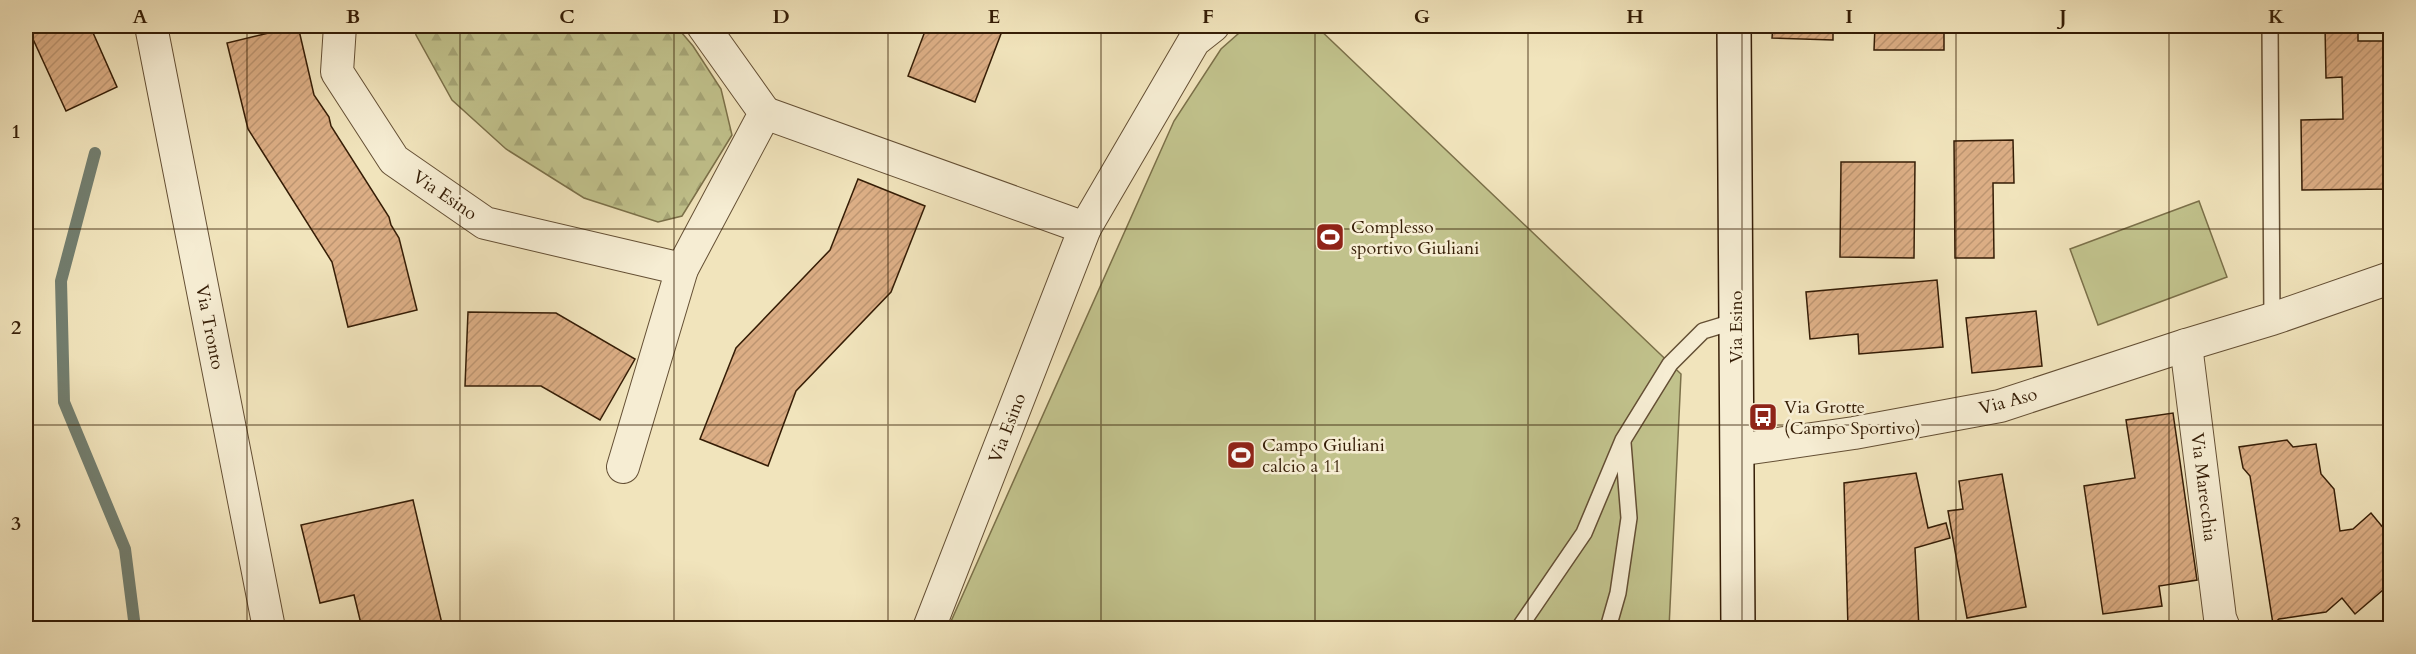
<svg xmlns="http://www.w3.org/2000/svg" width="2416" height="654" viewBox="0 0 2416 654" font-family="Cardo,serif">
  <style>
    .forest { fill: url(#forest-firs); stroke: #7b7049; stroke-width: 1.5 }
    .park { fill: #c1c28c; stroke: #7b7049; stroke-width: 1.5 }
    .lines { fill: none; stroke-linecap: round; stroke-linejoin: round }
    .stream { stroke: #727e6f; stroke-width: 12 }
    .building { fill: url(#building-hatch); stroke: #351d06; stroke-width: 1.5 }
    .lane-casing { stroke: #644f34; stroke-width: 18 }
    .street-casing { stroke: #644f34; stroke-width: 34 }
    .secondary-casing { stroke: #351d06; stroke-width: 36 }
    .lane { stroke: #f6edd3; stroke-width: 15 }
    .street { stroke: #f6edd3; stroke-width: 32 }
    .secondary { stroke: #f6edd3; stroke-width: 33 }
    .grid { fill: none; stroke: #351d06; stroke-width: 1.5; stroke-opacity: 0.55 }
    .labels { text-anchor: middle; stroke-width: 5; stroke-linejoin: round; paint-order: stroke }
    .street-label { font-size: 18px; fill: #351d06; stroke: #f6edd3 }
    .poi-label { font-size: 18px; fill: #351d06; stroke: #f6edd3; text-anchor: start }
    .neatline { fill: none; stroke: #351d06; stroke-width: 2 }
    .grid-label { font-size: 20px; text-anchor: middle; font-weight: bold; fill: #351d06 }
  </style>
  <defs>
    <pattern id="forest-firs" width="22" height="20" patternUnits="userSpaceOnUse" patternTransform="scale(1.5)"><rect width="22" height="20" fill="#c1c28c"/><path d="M5 1l3.5 6h-7zM16 11l3.5 6h-7z" fill="#a6a677"/></pattern>
    <pattern id="building-hatch" width="6" height="6" patternUnits="userSpaceOnUse" patternTransform="scale(1.5)"><rect width="6" height="6" fill="#dcae85"/><path d="M-1 1l2-2M0 6l6-6M5 7l2-2" fill="none" stroke="#bd9571"/></pattern>
  </defs>
  <rect width="100%" height="100%" fill="#f1e4bc"/>
  <filter id="stains"><feTurbulence type="fractalNoise" baseFrequency=".00333" numOctaves="4"/><feColorMatrix values="0 0 0 0 .2 0 0 0 0 .09 0 0 0 0 .02 0 0 0 .5 -.17"/></filter>
  <radialGradient id="worn" r=".72"><stop offset=".6" stop-color="#630" stop-opacity="0"/><stop offset="1" stop-color="#630" stop-opacity=".3"/></radialGradient>
  <!-- forest -->
  <polygon class="forest" points="414,26 676,26 693,46 721,89 732,135 682,216 658,222 584,198 506,149 452,100 416,35"/>
  <!-- park -->
  <g class="park">
    <polygon points="1247,26 1316,26 1681,374 1669,628 948,628 1174,121 1221,49"/>
    <polygon points="2199,201 2227,277 2098,325 2070,249"/>
  </g>
  <g class="lines">
    <!-- stream -->
    <polyline class="stream" points="95,153 61,281 64,402 125,549 135,628"/>
  </g>
  <!-- building -->
  <g class="building">
    <polygon points="27,26 90,26 117,87 66,111"/>
    <polygon points="298,26 314,95 329,117 331,126 389,217 391,225 399,238 417,310 348,327 332,262 248,129 227,43"/>
    <polygon points="927,26 1004,26 975,102 908,76"/>
    <polygon points="1773,26 1833,26 1833,40 1772,38"/>
    <polygon points="1875,26 1944,26 1944,50 1874,50"/>
    <polygon points="2325,26 2358,26 2358,41 2390,41 2390,189 2302,190 2301,120 2343,119 2342,77 2326,78"/>
    <polygon points="2013,140 2014,183 1993,183 1994,258 1955,258 1954,141"/>
    <polygon points="1841,162 1915,162 1914,258 1840,257"/>
    <polygon points="858,179 925,206 891,292 796,391 768,466 700,439 736,348 830,250"/>
    <polygon points="1937,280 1943,347 1859,354 1858,334 1810,339 1806,292"/>
    <polygon points="2036,311 2042,366 1972,373 1966,318"/>
    <polygon points="468,312 556,313 635,359 600,420 541,386 465,386"/>
    <polygon points="2173,413 2197,580 2159,586 2162,606 2103,614 2084,486 2135,478 2126,420"/>
    <polygon points="2287,440 2293,447 2316,444 2321,474 2334,489 2340,531 2353,529 2371,513 2390,536 2390,584 2355,614 2342,598 2326,612 2279,619 2273,624 2250,476 2243,468 2239,447"/>
    <polygon points="1916,473 1928,528 1946,523 1950,538 1915,548 1919,628 1848,628 1844,483"/>
    <polygon points="2002,474 2026,607 1967,618 1948,511 1963,509 1959,481"/>
    <polygon points="413,500 443,628 362,628 354,595 320,603 301,525"/>
  </g>
  <g class="lines">
    <!-- lane casing -->
    <g class="lane-casing">
      <g id="lane">
        <polyline points="2270,26 2272,319"/>
        <polyline points="1519,628 1584,533 1623,440 1670,364 1703,331 1736,321"/>
        <polyline points="1608,628 1618,593 1629,518 1623,443"/>
      </g>
    </g>
    <!-- street casing -->
    <g class="street-casing">
      <g id="street">
        <polyline points="151,26 269,628"/>
        <polyline points="340,26 337,72 394,160 485,223 682,269"/>
        <polyline points="765,113 1085,228 1194,41 1213,26"/>
        <polyline points="2186,345 2220,618 2224,628"/>
        <polyline points="1737,450 1854,433 2000,406 2186,345 2272,319 2390,278"/>
        <polyline points="623,467 682,269 765,113 703,26"/>
        <polyline points="929,628 1085,228"/>
      </g>
    </g>
    <!-- secondary casing -->
    <g class="secondary-casing">
      <polyline id="secondary" points="1734,26 1738,628"/>
    </g>
    <!-- lane -->
    <use href="#lane" class="lane"/>
    <!-- street -->
    <use href="#street" class="street"/>
    <!-- secondary -->
    <use href="#secondary" class="secondary"/>
  </g>
  <!-- grid -->
  <path class="grid" d="M247,26V628M460,26V628M674,26V628M888,26V628M1101,26V628M1315,26V628M1528,26V628M1742,26V628M1956,26V628M2169,26V628M26,229H2390M26,425H2390"/>
  <!-- icons -->
  <defs>
    <g id="stadium-square" transform="scale(1.5)"><rect x="-9" y="-9" width="18" height="18" rx="4" fill="#8f2418" stroke="#f6edd3"/><path d="M0-5a6.5 5 0 1 0 0 10a6.5 5 0 1 0 0-10ZM-3.5-1.8h7v3.6h-7Z" fill="#fff"/></g>
    <g id="bus-square" transform="scale(1.5)"><rect x="-9" y="-9" width="18" height="18" rx="4" fill="#8f2418" stroke="#f6edd3"/><path d="M-5-6H5V4H4V6H2V4H-2V6H-4V4H-5ZM-3.5-4V0h7V-4ZM-3.5 1.2v1.5H-2V1.2ZM2 1.2v1.5H3.5V1.2Z" fill="#fff"/></g>
  </defs>
  <g fill-rule="evenodd">
    <use href="#stadium-square" x="1330" y="237"/>
    <use href="#bus-square" x="1763" y="417"/>
    <use href="#stadium-square" x="1241" y="455"/>
  </g>
  <g class="labels">
    <!-- street labels -->
    <g class="street-label">
      <text transform="translate(445 195) rotate(34)" y="6">Via Esino</text>
      <text transform="translate(210 327) rotate(79)" y="6">Via Tronto</text>
      <text transform="translate(1736 327) rotate(-90)" y="6">Via Esino</text>
      <text transform="translate(2008 401) rotate(-15)" y="6">Via Aso</text>
      <text transform="translate(1007 428) rotate(-69)" y="6">Via Esino</text>
      <text transform="translate(2204 487) rotate(83)" y="6">Via Marecchia</text>
    </g>
    <!-- poi labels -->
    <g class="poi-label">
      <text x="1351" y="233">Complesso<tspan x="1351" dy="21">sportivo Giuliani</tspan></text>
      <text x="1784" y="413">Via Grotte<tspan x="1784" dy="21">(Campo Sportivo)</tspan></text>
      <text x="1262" y="451">Campo Giuliani<tspan x="1262" dy="21">calcio a 11</tspan></text>
    </g>
  </g>
  <!-- margin -->
  <rect width="2416" height="654" fill="none" stroke="#f1e4bc" stroke-width="66"/>
  <rect x="33" y="33" width="2350" height="588" class="neatline"/>
  <g class="grid-label">
    <text x="140" y="23">A</text>
    <text x="353" y="23">B</text>
    <text x="567" y="23">C</text>
    <text x="781" y="23">D</text>
    <text x="994" y="23">E</text>
    <text x="1208" y="23">F</text>
    <text x="1422" y="23">G</text>
    <text x="1635" y="23">H</text>
    <text x="1849" y="23">I</text>
    <text x="2063" y="23">J</text>
    <text x="2276" y="23">K</text>
    <text x="16" y="138">1</text>
    <text x="16" y="334">2</text>
    <text x="16" y="530">3</text>
  </g>
  <rect width="100%" height="100%" filter="url(#stains)"/>
  <rect width="100%" height="100%" fill="url(#worn)"/>
</svg>
